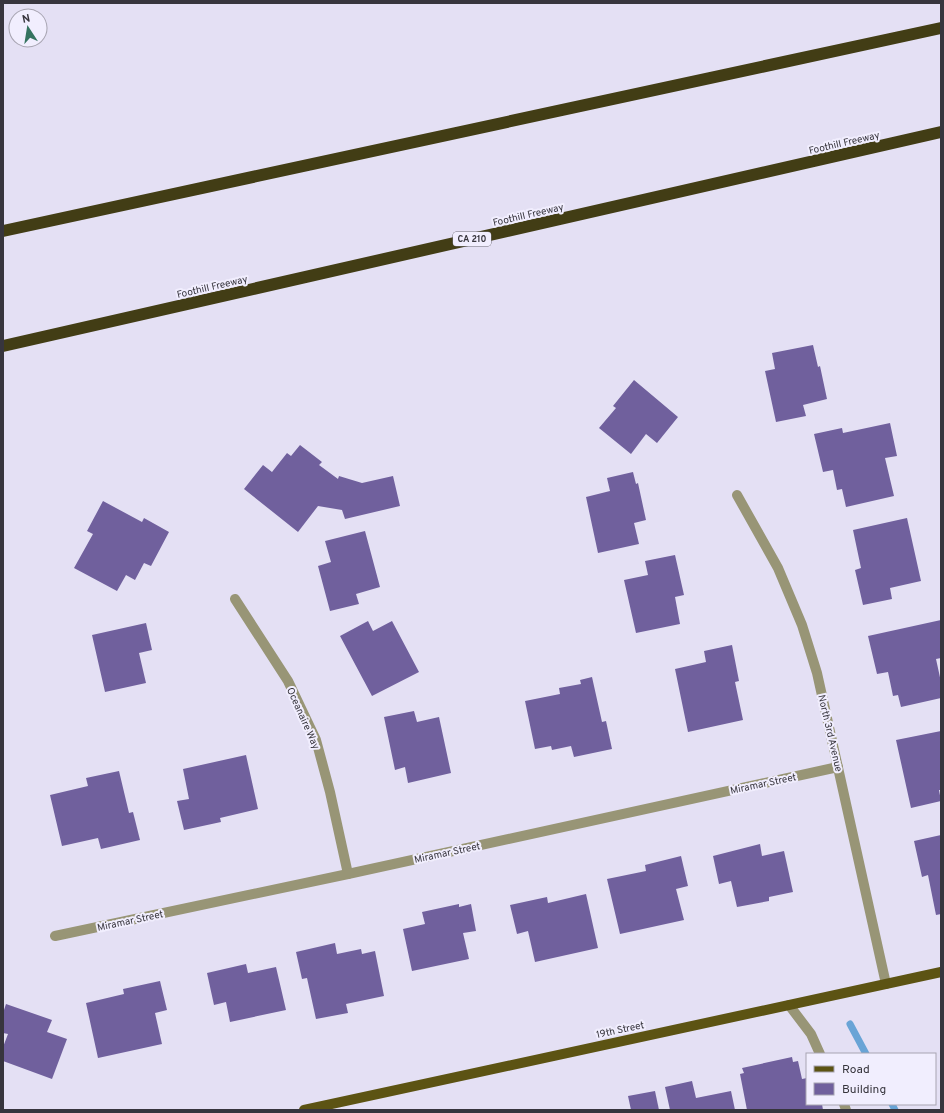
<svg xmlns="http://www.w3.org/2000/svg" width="944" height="1113" viewBox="0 0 944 1113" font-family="Overpass,sans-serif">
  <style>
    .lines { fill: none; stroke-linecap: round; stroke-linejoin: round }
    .stream { stroke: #69a4d6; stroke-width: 7 }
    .building { fill: #70609d }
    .minor { stroke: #989576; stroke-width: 10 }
    .major { stroke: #5c5313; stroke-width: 10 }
    .highway { stroke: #423d15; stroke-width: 12 }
    .labels { text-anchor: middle; stroke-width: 4; stroke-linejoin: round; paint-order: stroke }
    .shield { fill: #f1eefe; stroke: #6f6c77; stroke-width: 1 }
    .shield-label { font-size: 9px; font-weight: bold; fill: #37353d }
    .street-label { font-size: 10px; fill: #37353d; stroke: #f1eefe }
  </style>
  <rect width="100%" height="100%" fill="#e4e0f4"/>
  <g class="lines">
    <!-- stream -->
    <g class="stream">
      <polyline points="850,1024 866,1054"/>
      <polyline points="892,1104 895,1110"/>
    </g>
  </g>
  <!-- building -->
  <g class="building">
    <polygon points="813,345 818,367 820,366 827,399 803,405 806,416 776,422 765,371 775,369 772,353"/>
    <polygon points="634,380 678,417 657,443 646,434 631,454 599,428 616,408 613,406"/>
    <polygon points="890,423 897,456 885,458 894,496 846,507 842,489 837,490 833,470 823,472 814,434 842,428 843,433"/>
    <polygon points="300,445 322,462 319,465 338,479 339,476 362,483 393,476 400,506 345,519 342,510 318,506 298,532 244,489 263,465 272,472 287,453 291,456"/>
    <polygon points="633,472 636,484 638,483 646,520 634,523 639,544 598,553 586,497 610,491 607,478"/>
    <polygon points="103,501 142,522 144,518 169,532 151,566 144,563 135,580 126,575 117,591 74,568 93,534 87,531"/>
    <polygon points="907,518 921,581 890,588 892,599 863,605 855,570 861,568 853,530"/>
    <polygon points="365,531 380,587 356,594 359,604 330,611 318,566 331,562 325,541"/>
    <polygon points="675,555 684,595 675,597 680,624 636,633 624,580 648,575 645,561"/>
    <polygon points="941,620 941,658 936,659 941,682 941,698 901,707 898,695 893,696 888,672 877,674 868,636"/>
    <polygon points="368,621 373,631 392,621 419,672 372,696 340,636"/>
    <polygon points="146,623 152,650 139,653 146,683 105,692 92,635"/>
    <polygon points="732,645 739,681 735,682 743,720 688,732 675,669 706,662 704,651"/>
    <polygon points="592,677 602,722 606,721 612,749 574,757 571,746 552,750 551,746 535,749 525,701 560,694 559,688 581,684 580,680"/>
    <polygon points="414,711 417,722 439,717 451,773 408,783 405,767 395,770 384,717"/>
    <polygon points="941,731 941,790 939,790 941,801 911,808 896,740"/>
    <polygon points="246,755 258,809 220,818 221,822 184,830 177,801 189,799 183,769"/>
    <polygon points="119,771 129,813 133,812 140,840 101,849 98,838 62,846 50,795 88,786 86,778"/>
    <polygon points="941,835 941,914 936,915 928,875 922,877 914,841"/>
    <polygon points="760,844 762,856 784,851 793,892 769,897 769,901 737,907 731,881 719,884 713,856"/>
    <polygon points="681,856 688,886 676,889 684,920 620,934 607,879 646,871 645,865"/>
    <polygon points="586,894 598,948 535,962 528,931 517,934 510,905 547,897 548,903"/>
    <polygon points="459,904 459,907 471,904 476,931 463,933 469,959 412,971 403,929 425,924 422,912"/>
    <polygon points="335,943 337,954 361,949 362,954 375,951 384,996 346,1004 348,1013 316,1019 307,978 302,979 296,952"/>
    <polygon points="246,964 248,973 276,967 286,1010 230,1022 226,1002 214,1005 207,973"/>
    <polygon points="160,981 167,1010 155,1013 162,1044 98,1058 86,1003 124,994 123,989"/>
    <polygon points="6,1004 52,1020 47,1032 67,1039 52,1079 3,1061 3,1047 8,1034 3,1033 3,1013"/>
    <polygon points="792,1057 793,1062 798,1061 802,1079 807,1078 807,1104 822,1104 823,1110 747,1110 740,1074 744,1073 742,1068"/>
    <polygon points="692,1081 696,1098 731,1091 735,1110 670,1110 665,1087"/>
    <polygon points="655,1091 659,1110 631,1110 628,1096"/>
  </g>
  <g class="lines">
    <!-- minor -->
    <g class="minor">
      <polyline points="737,495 778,568 802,625 817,673 886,984"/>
      <polyline points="235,599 288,681 316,740 330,792 348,874"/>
      <polyline points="55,936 348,874 838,767"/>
      <polyline points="789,1005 811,1034 820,1054"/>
      <polyline points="844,1104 846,1110"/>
    </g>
    <!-- major -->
    <polyline class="major" points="304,1110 941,972"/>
    <!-- highway -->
    <g class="highway">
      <polyline points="3,231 941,28"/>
      <polyline points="3,346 941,132"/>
    </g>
  </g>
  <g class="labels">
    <!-- shield labels -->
    <rect class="shield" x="453" y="232" width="38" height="14" rx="3"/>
    <g class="shield-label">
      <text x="472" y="242">CA 210</text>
    </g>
    <!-- street labels -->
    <g class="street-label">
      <text transform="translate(844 142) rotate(-13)" y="4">Foothill Freeway</text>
      <text transform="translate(528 214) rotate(-13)" y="4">Foothill Freeway</text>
      <text transform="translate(212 286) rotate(-13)" y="4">Foothill Freeway</text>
      <text transform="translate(304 718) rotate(66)" y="4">Oceanaire Way</text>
      <text transform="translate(831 733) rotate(77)" y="4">North 3rd Avenue</text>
      <text transform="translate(763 783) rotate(-12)" y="4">Miramar Street</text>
      <text transform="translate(447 852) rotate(-12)" y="4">Miramar Street</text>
      <text transform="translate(130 920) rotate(-12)" y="4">Miramar Street</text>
      <text transform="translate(620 1029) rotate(-12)" y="4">19th Street</text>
    </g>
  </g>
  <!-- border -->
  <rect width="944" height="1113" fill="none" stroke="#37353d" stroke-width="8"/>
  <!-- legend -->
  <rect x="806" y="1053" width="130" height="52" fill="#f1eefe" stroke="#a7a4b1"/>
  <rect x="814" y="1066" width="20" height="6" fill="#5c5313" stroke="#a7a4b1"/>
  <text x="842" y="1073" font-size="12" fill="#37353d">Road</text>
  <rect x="814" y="1083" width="20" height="12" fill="#70609d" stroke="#a7a4b1"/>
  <text x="842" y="1093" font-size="12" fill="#37353d">Building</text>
  <!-- north arrow -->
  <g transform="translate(28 28) rotate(348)"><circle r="19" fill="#f1eefe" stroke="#a7a4b1"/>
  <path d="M0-3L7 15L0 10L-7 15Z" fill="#357360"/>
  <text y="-6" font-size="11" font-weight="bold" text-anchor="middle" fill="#37353d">N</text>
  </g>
</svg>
